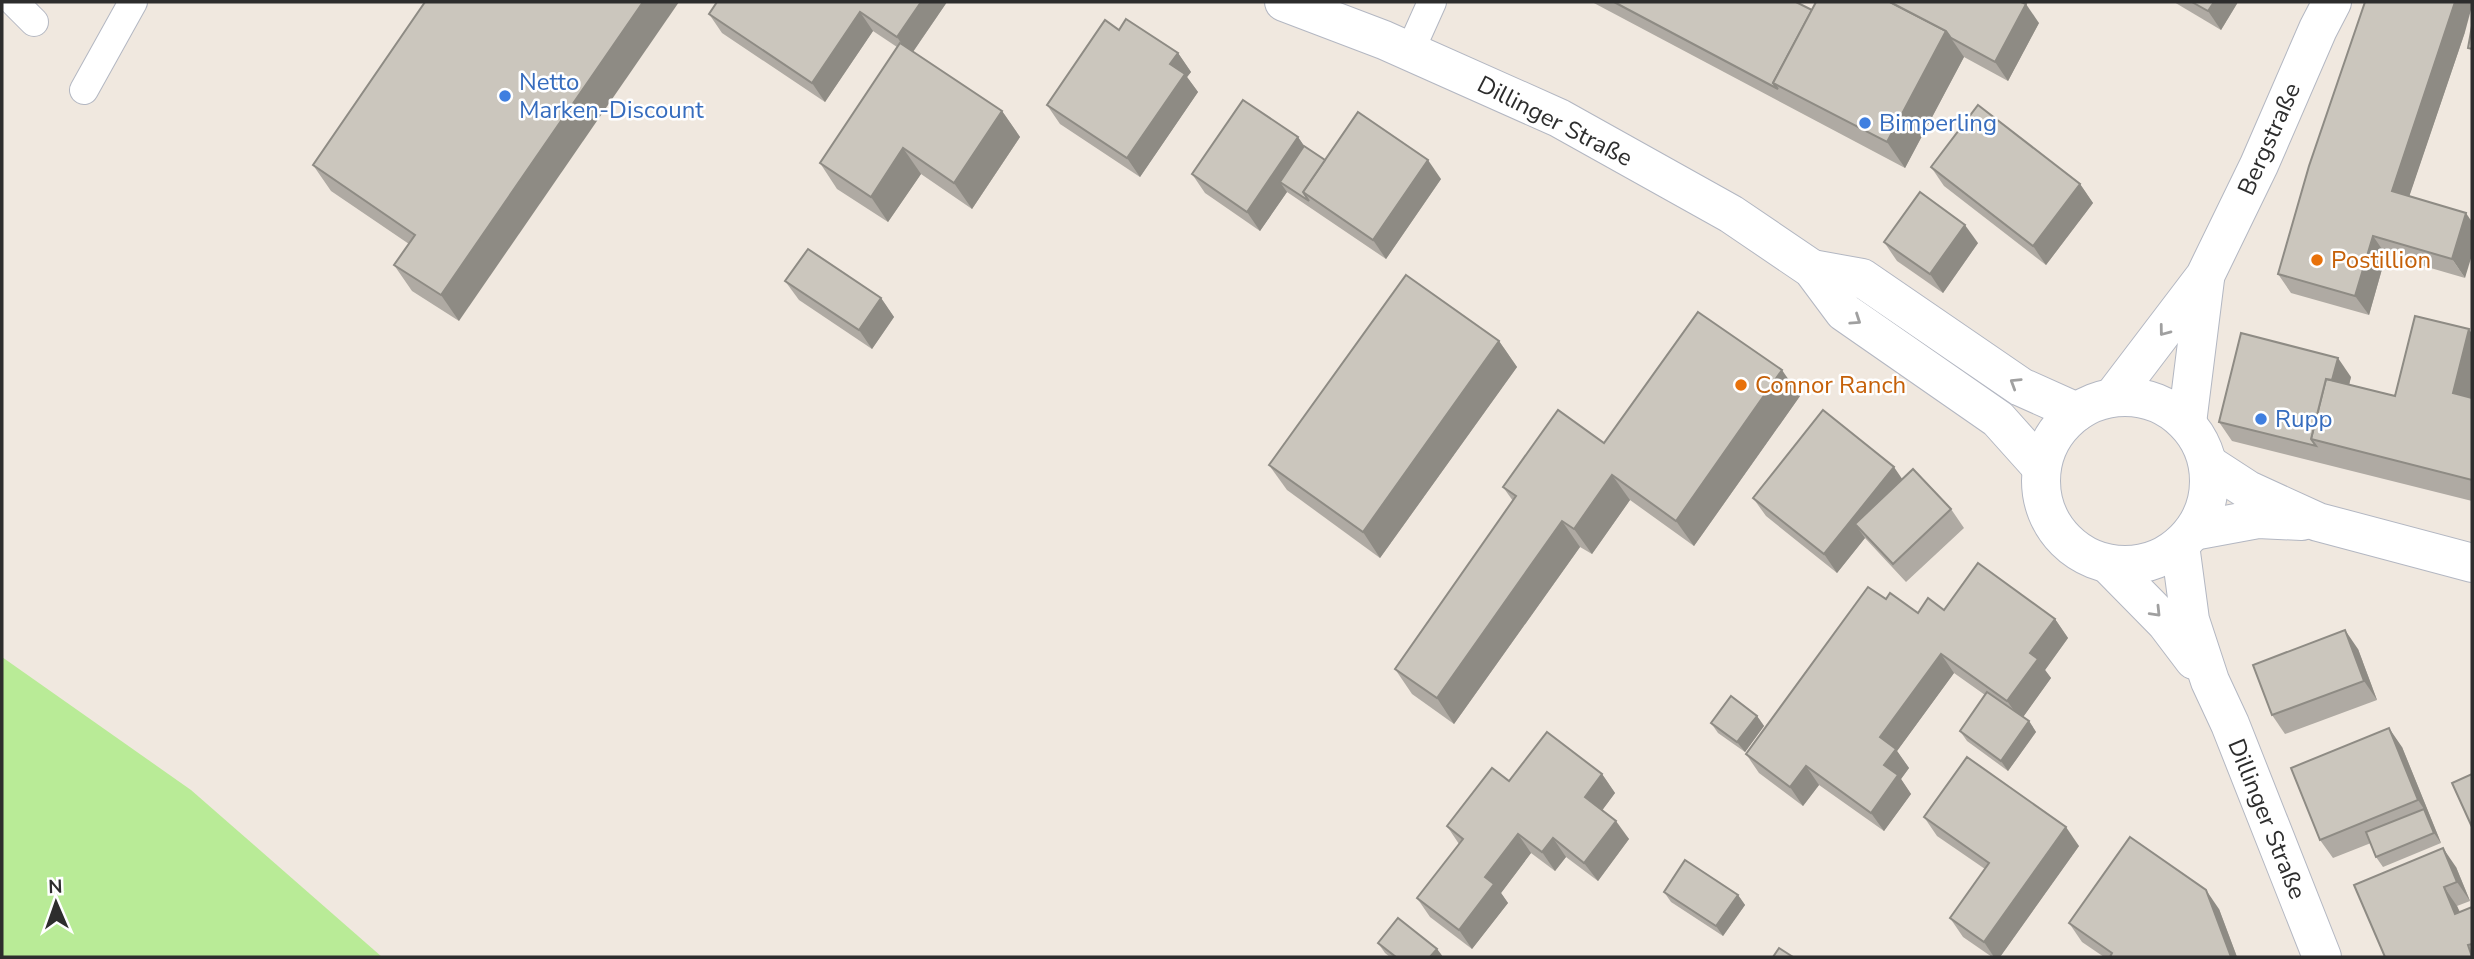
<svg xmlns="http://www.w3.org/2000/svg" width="2474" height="959" viewBox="0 0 2474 959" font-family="'Nunito Sans',sans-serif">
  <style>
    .green { fill: #b9eb97 }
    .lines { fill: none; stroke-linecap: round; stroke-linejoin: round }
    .service-casing { stroke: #b3b7c2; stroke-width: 30 }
    .minor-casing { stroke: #b3b7c2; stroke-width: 40 }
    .tertiary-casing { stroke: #b3b7c2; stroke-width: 40 }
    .service { stroke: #fff; stroke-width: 28 }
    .minor { stroke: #fff; stroke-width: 38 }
    .tertiary { stroke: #fff; stroke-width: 38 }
    .wall { fill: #afaaa3 }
    .shaded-wall { fill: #8e8b84 }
    .building { fill: #cbc6bd; stroke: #8e8b84; stroke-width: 2 }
    .oneway { stroke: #a0a0a0 }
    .shop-dot { fill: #3f7fe0; stroke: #fff; stroke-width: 2.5 }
    .food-dot { fill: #e8710a; stroke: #fff; stroke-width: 2.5 }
    .labels { text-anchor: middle; stroke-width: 5; stroke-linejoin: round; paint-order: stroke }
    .shop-label { font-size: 24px; fill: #366cbe; stroke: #fff; text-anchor: start }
    .street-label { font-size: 24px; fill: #2d2d2d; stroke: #fff }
    .food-label { font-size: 24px; fill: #c56008; stroke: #fff; text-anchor: start }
  </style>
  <rect width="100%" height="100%" fill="#f0e8df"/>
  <!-- green -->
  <polygon class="green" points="2,657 191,790 382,957 2,957"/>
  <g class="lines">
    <!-- service casing -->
    <g class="service-casing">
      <g id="service">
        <polyline points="14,2 34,22"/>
        <polyline points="1410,51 1432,2"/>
        <polyline points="84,90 133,2"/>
      </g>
    </g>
    <!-- minor casing -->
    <g class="minor-casing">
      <g id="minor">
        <polyline points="2208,464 2248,490 2318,522 2472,563"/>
        <polyline points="2193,531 2258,519 2302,521"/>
      </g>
    </g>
    <!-- tertiary casing -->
    <g class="tertiary-casing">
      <g id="tertiary">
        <polyline points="1284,2 1384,40 1559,118 1731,214 1812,269 1844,312 1998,419 2041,467"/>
        <polyline points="1812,269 1862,278 2021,387 2077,412"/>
        <circle cx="2125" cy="481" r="84"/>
        <polyline points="2113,397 2205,276 2259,165 2318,29 2332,2"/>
        <polyline points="2187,423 2205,279"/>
        <polyline points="2180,545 2190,620 2210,681 2230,724 2322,957"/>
        <polyline points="2108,564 2166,623 2194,660"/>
      </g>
    </g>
    <!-- service -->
    <use href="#service" class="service"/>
    <!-- minor -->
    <use href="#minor" class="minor"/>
    <!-- tertiary -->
    <use href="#tertiary" class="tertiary"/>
  </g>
  <!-- wall -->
  <g class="wall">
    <polygon points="425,2 459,321 412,291 394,265 409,244 331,191 313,165"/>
    <polygon points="947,2 913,52 1002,111 1020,137 972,209 921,174 888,222 837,189 820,163 897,47 873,31 825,102 722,33 709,14"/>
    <polygon points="1592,2 1796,2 1812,10 2039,23 2008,81 1964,57 1905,168"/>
    <polygon points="2174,2 2238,2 2221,30"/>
    <polygon points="1119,30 1178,53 1191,72 1187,77 1198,92 1140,177 1060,124 1047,105"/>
    <polygon points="2465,32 2409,196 2465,278 2386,255 2369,315 2291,293 2278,274"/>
    <polygon points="1298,137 1304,146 1325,160 1441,179 1386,259 1287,192 1260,231 1205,193 1192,174"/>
    <polygon points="1931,167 2080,184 2093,203 2046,265 1944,186"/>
    <polygon points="1884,242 1978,243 1943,293 1897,261"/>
    <polygon points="785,281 881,298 894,317 872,349 799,300"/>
    <polygon points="2472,334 2472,501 2232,441 2219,422 2351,377 2349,385 2395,396"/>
    <polygon points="1499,341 1517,367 1380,558 1287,490 1269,465"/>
    <polygon points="1800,396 1694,546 1630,500 1592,554 1580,547 1454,724 1412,694 1395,669 1513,501 1503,487 1604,443"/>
    <polygon points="1903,479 1951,509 1964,528 1906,582 1865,538 1837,573 1766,516 1753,498"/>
    <polygon points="1886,599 1918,613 1944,610 2055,619 2068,638 2045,670 2051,678 2023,717 2029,721 2036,732 2008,771 1967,741 1960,731 1985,695 1954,673 1897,751 1909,768 1901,779 1911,794 1884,831 1819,785 1803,806 1759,773 1746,754"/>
    <polygon points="2358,649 2377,700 2285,734 2272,715"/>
    <polygon points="1757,716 1764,726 1745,752 1718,733 1711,723"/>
    <polygon points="2402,747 2441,843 2383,867 2376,857 2371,843 2333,858 2320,840"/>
    <polygon points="1602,774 1615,793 1602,810 1629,839 1598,881 1566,857 1555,871 1531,853 1501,893 1508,903 1472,949 1430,917 1417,898 1459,844 1447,826 1509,781"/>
    <polygon points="1924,817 2079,846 2000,957 1992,957 1963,937 1950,918 1985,869 1937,836"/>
    <polygon points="2456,867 2470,901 2457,906 2460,912 2472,907 2472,957 2354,885"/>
    <polygon points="1664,892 1738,895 1745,905 1723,936 1671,902"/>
    <polygon points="2219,909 2237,957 2104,957 2082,942 2069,923"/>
    <polygon points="1378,943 1437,949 1443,957 1390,957 1385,953"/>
  </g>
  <!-- shaded-wall -->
  <g class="shaded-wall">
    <polygon points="643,2 679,2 459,321 441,295"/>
    <polygon points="921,2 947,2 910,56 897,37"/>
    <polygon points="2214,2 2238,2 2221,30 2208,11"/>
    <polygon points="2455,2 2472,2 2472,6 2465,32 2405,209 2392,191"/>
    <polygon points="2026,4 2039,23 2008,81 1995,62"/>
    <polygon points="860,12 873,31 825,102 812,83"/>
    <polygon points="1946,31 1964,57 1905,168 1887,142"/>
    <polygon points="1178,53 1191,72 1187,77 1198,92 1140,177 1127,158 1170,64"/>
    <polygon points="1002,111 1020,137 972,209 954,183"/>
    <polygon points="1298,137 1311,156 1280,182 1287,192 1260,231 1247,212"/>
    <polygon points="903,148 921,174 888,222 871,197"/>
    <polygon points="1428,160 1441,179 1386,259 1373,240"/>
    <polygon points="2080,184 2093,203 2046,265 2033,246"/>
    <polygon points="2466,213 2472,222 2472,255 2465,278 2452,259"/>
    <polygon points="1965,225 1978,243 1943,293 1930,274"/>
    <polygon points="2373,236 2386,255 2369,315 2355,296"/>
    <polygon points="881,298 894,317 872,349 859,330"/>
    <polygon points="2469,329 2472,334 2472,413 2453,393"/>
    <polygon points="1499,341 1517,367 1380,558 1363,532"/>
    <polygon points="2338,358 2351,377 2334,445 2317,441"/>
    <polygon points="1782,370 1800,396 1694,546 1676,521"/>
    <polygon points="1894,467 1907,486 1855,524 1865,538 1837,573 1824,554"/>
    <polygon points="1612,475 1630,500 1592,554 1574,529"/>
    <polygon points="1562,521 1580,547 1454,724 1437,698"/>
    <polygon points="2055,619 2068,638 2045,670 2051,678 2021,720 2007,701 2030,653"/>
    <polygon points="2345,630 2358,649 2377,700 2364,681"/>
    <polygon points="1941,654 1954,673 1897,751 1909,768 1901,779 1911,794 1884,831 1871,813 1884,765 1880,737"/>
    <polygon points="1757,716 1764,726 1745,752 1737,742"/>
    <polygon points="2029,721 2036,732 2008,771 2001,761"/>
    <polygon points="2389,728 2402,747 2441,843 2434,833 2424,809 2418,800"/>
    <polygon points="1806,766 1819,785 1803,806 1790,787"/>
    <polygon points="1602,774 1615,793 1598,816 1585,797"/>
    <polygon points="1616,821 1629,839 1598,881 1584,863"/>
    <polygon points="2066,827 2079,846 2000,957 1994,957 1984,942"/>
    <polygon points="1518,834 1531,853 1501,893 1508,903 1472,949 1459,930 1485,877"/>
    <polygon points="1553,838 1566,857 1555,871 1542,852"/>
    <polygon points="2443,848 2456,867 2470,901 2457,882"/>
    <polygon points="2444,887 2457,906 2469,933 2455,914"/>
    <polygon points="2206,890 2219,909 2237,957 2231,957"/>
    <polygon points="1738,895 1745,905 1723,936 1716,926"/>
    <polygon points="1437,949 1443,957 1430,957"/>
  </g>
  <!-- building -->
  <g class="building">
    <polygon points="425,2 643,2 441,295 394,265 415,235 313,165"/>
    <polygon points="717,2 921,2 897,37 860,12 812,83 709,14"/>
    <polygon points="1614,2 1796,2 1812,10 1773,83 1778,89"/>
    <polygon points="1816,2 1890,2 1946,31 1887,142 1773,83"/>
    <polygon points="1890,2 2021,2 2026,4 1995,62 1951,38 1946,31"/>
    <polygon points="2192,2 2214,2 2208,11"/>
    <polygon points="2365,2 2455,2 2392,191 2466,213 2452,259 2373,236 2355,296 2278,274 2309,166"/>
    <polygon points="1126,19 1178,53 1170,64 1185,74 1127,158 1047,105 1105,20 1119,30"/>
    <polygon points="2472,26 2472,49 2468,48"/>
    <polygon points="900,43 1002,111 954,183 903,148 871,197 820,163"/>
    <polygon points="1243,100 1298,137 1247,212 1192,174"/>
    <polygon points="1978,105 2080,184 2033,246 1931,167"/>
    <polygon points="1358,112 1428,160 1373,240 1303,192"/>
    <polygon points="1304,146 1325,160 1303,192 1309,201 1280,182"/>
    <polygon points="1920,192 1965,225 1930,274 1884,242"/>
    <polygon points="808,249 881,298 859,330 785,281"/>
    <polygon points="1406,275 1499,341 1363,532 1269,465"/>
    <polygon points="1698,312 1782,370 1676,521 1612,475 1574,529 1562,521 1437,698 1395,669 1516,496 1503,487 1558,410 1604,443"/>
    <polygon points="2415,316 2469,329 2453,393 2472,398 2472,480 2311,439 2326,379 2395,396"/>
    <polygon points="2241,333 2338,358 2332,380 2326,379 2311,439 2316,446 2219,422"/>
    <polygon points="1823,410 1894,467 1824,554 1753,498"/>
    <polygon points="1913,469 1951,509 1893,564 1855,524"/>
    <polygon points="1978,563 2055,619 2030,653 2038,659 2007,701 1941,654 1880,737 1896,749 1884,765 1898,775 1871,813 1806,766 1790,787 1746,754 1868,587 1886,599 1890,593 1918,613 1928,598 1944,610"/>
    <polygon points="2345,630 2364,681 2272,715 2253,665"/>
    <polygon points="1987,692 2029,721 2001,761 1960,731"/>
    <polygon points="1731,696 1757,716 1737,742 1711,723"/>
    <polygon points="2389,728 2418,800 2320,840 2291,768"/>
    <polygon points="1547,732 1602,774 1585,797 1616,821 1584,863 1553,838 1542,852 1518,834 1485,877 1494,884 1459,930 1417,898 1463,839 1447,826 1492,768 1509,781"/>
    <polygon points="1967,757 2066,827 1984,942 1950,918 1989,863 1924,817"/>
    <polygon points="2472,774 2472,827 2452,783"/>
    <polygon points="2424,809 2434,833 2376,857 2366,832"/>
    <polygon points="2130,837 2206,890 2231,957 2110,957 2112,953 2069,923"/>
    <polygon points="2443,848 2457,882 2444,887 2455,914 2472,907 2472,944 2468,945 2472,957 2385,957 2354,885"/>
    <polygon points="1685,860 1738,895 1716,926 1664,892"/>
    <polygon points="1398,918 1437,949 1430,957 1396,957 1378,943"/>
    <polygon points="1779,948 1793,957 1773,957"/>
  </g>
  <!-- one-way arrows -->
  <defs><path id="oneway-chevron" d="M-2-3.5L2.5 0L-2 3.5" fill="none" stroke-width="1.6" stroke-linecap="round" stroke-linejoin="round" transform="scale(1.75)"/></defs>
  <g class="oneway">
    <use href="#oneway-chevron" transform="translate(1856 320) rotate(34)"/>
    <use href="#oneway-chevron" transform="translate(2164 331) rotate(127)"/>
    <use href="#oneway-chevron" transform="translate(2015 383) rotate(-148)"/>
    <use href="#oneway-chevron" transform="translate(2156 612) rotate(46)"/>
  </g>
  <!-- markers -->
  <g class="shop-dot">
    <circle cx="505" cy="96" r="7"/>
    <circle cx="1865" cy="123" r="7"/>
    <circle cx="2261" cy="419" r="7"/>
  </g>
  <g class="food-dot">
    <circle cx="2317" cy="260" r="7"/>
    <circle cx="1741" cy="385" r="7"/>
  </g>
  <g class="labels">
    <!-- shop labels -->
    <g class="shop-label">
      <text x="519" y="90">Netto<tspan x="519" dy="28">Marken-Discount</tspan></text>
      <text x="1879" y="131">Bimperling</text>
      <text x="2275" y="427">Rupp</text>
    </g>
    <!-- street labels -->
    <g class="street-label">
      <text transform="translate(1555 121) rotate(27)" y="8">Dillinger Straße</text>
      <text transform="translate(2269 139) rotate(-66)" y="8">Bergstraße</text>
      <text transform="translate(2267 819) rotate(68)" y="8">Dillinger Straße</text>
    </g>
    <!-- food labels -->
    <g class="food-label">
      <text x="2331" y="268">Postillion</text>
      <text x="1755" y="393">Connor Ranch</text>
    </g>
  </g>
  <!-- border -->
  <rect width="2474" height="959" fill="none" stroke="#2d2d2d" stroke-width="7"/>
  <!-- north arrow -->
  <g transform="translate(56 903) rotate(358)" stroke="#ffffff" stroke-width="5" paint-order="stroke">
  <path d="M0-5L12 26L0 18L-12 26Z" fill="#2d2d2d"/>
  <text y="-10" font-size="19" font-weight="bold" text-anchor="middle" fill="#2d2d2d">N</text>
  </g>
</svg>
